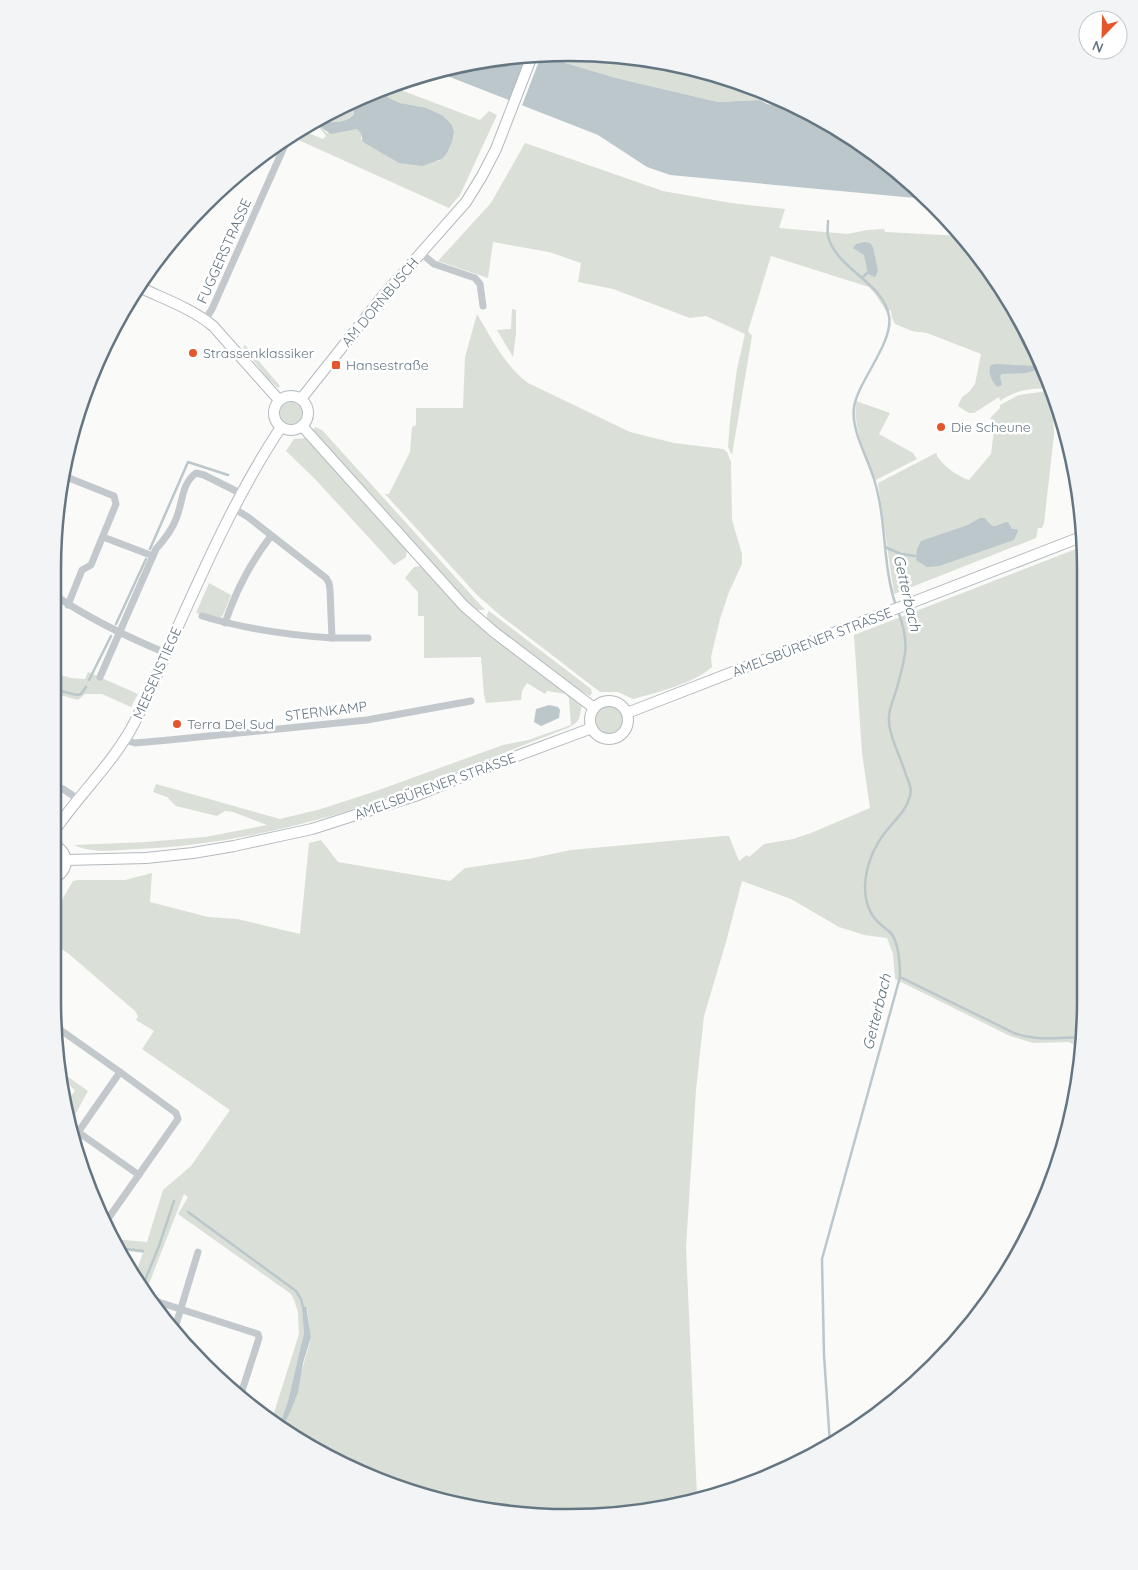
<svg xmlns="http://www.w3.org/2000/svg" width="1138" height="1570" viewBox="0 0 1138 1570" font-family="Quicksand,sans-serif">
  <style>
    .green { fill: #dadfd7 }
    .water { fill: #bbc7cb }
    .pier { fill: #fafaf8 }
    .lines { fill: none; stroke-linecap: round; stroke-linejoin: round }
    .stream { stroke: #bbc7cb; stroke-width: 2.5 }
    .secondary-casing { stroke: #b3babf; stroke-width: 12 }
    .street { stroke: #c3c8cc; stroke-width: 7 }
    .secondary { stroke: #fff; stroke-width: 10 }
    .poi-dot { fill: #e4572e; stroke: #fff; stroke-width: 2 }
    .labels { text-anchor: middle; stroke-width: 5; stroke-linejoin: round; paint-order: stroke }
    .street-label { font-size: 14px; fill: #657683; stroke: #fff }
    .poi-label { font-size: 14px; fill: #657683; stroke: #fff; text-anchor: start }
    .water-label { font-size: 15px; font-style: italic; fill: #60757c; stroke: #fff }
    .rim { fill: none; stroke: #657683; stroke-width: 2.5 }
  </style>
  <rect width="100%" height="100%" fill="#fafaf8"/>
  <!-- green -->
  <g class="green">
    <polygon points="603,54 703,70 723,78 722,81 731,81 799,107 760,100 718,102 616,78 542,56"/>
    <path d="M390,86L480,120L489,111L497,115L460,195L449,208L294,138L297,132L301,130L323,139L326,136L319,127L321,121L342,114L351,103L356,101L353,109L354,114C344,126 333,120 322,122L320,127L327,133L357,129L361,134V139L405,164L439,161C448,154 452,144 454,133L442,115L438,113L400,103L389,98L380,90Z"/>
    <path d="M525,143L663,191L731,203L785,209L779,228L848,234L867,230L884,229L885,232L962,236L1032,341L1052,389C1034,387 1015,390 1000,401L999,397L974,413H969L958,406L962,397L969,392L975,384L981,354L927,333L912,331L895,324L892,318L891,311L889,310L888,314L876,295L869,287L771,256L748,331L752,336L732,455L728,447L730,421L737,369L745,334L706,316L690,318L613,289L578,282L581,263L549,252L493,242L488,278L438,261L491,203Z"/>
    <polygon points="512,309 516,310 516,334 513,357 497,330 511,329"/>
    <path d="M477,314C492,339 505,366 528,383L630,432L674,443L723,449L727,452L731,462L732,520L742,554V564L729,592L720,619L711,657L712,667C693,684 658,692 633,699L618,692H600L501,616L477,595L385,494H389L410,452L412,427L416,425V408H463L465,357Z"/>
    <polygon points="245,345 280,386 278,388 267,378 243,347"/>
    <path d="M1047,391L1052,394L1054,398L1053,411L1054,435L1044,523L1042,528H1038L1036,538L894,594L878,483L936,453C940,464 958,477 969,480L991,454L995,423L990,418L1000,408V405L1019,395Z"/>
    <path d="M856,401L890,413L879,434L913,453L917,459L876,480C865,457 853,427 856,401Z"/>
    <circle cx="291" cy="413" r="11"/>
    <polygon points="315,427 322,430 485,610 476,610 467,602 318,437 313,430"/>
    <polygon points="305,438 311,443 407,549 406,557 394,565 315,479 286,451 294,439"/>
    <polygon points="1081,547 1084,1034 1082,1050 1069,1042 1033,1043 1010,1036 895,979 893,954 887,938 864,935 839,927 791,899 742,881 726,942 704,1016 696,1090 686,1247 697,1497 636,1513 569,1517 469,1508 341,1464 283,1426 289,1415 311,1338 307,1309 302,1309 304,1333 301,1345 288,1401 282,1418 278,1422 272,1419 299,1334 298,1312 294,1300 291,1294 178,1214 188,1197 184,1194 145,1294 134,1278 143,1253 119,1250 113,1239 147,1242 163,1190 191,1166 230,1110 142,1049 154,1031 136,1020 138,1016 135,1011 69,954 53,943 53,915 73,881 78,880 125,880 152,873 150,902 208,917 237,919 300,934 309,843 321,840 338,862 450,881 465,868 528,859 571,850 724,836 729,836 739,861 747,855 749,857 764,844 793,839 811,833 870,808 862,753 854,635"/>
    <path d="M422,566L582,706C578,719 582,720 568,728C511,749 456,773 399,794C315,824 226,845 137,849C117,850 92,854 74,845L146,842L205,837L267,825L233,812L225,811L217,816L176,806L167,797L153,792L156,784L280,819L321,809L376,791L503,745L528,740L571,725L569,698L565,694L547,691L545,694L527,683L522,691L521,700L486,703L484,695L481,657L424,658V616H418V592L405,578L414,567Z"/>
    <polygon points="209,583 231,595 223,615 219,619 196,613"/>
    <polygon points="489,611 591,689 592,693 590,696 576,688 487,620 487,615"/>
    <polygon points="88,672 138,694 131,707 102,694 85,694 78,700 53,693 53,673 71,678 85,679"/>
    <circle cx="610" cy="720" r="14"/>
    <polygon points="64,1074 88,1091 69,1126 64,1091 70,1097 75,1091 67,1082"/>
  </g>
  <!-- water -->
  <g class="water">
    <polygon points="542,56 616,78 718,102 760,100 767,104 805,110 884,159 926,199 670,175 647,167 598,135 437,72 502,57"/>
    <path d="M380,90L389,98L400,103L426,108L442,115L452,125L454,133L452,142L447,153L442,159L422,166L399,163L363,142L361,134L357,129L331,134L320,127L323,121C333,122 346,124 354,114L353,107L356,101Z"/>
    <polygon points="865,242 870,243 873,247 878,271 875,277 868,274 864,255 853,248 856,244"/>
    <path d="M997,364L1034,366L1036,370L1026,373L1002,374L1000,376L1002,385L997,387C992,381 987,373 991,365Z"/>
    <path d="M980,518H985C995,532 995,524 1008,522L1012,529H1017L1018,531L1014,540L939,566L927,567L916,560L917,549L921,541L968,525Z"/>
    <polygon points="549,705 558,707 560,710 559,718 541,726 534,722 536,709"/>
    <polygon points="306,1306 311,1337 303,1363 298,1392 289,1415 283,1426 278,1422 282,1418 288,1401 301,1345 304,1333 302,1309"/>
  </g>
  <!-- pier -->
  <polygon class="pier" points="527,56 541,56 521,108 510,103"/>
  <g class="lines">
    <!-- stream -->
    <g class="stream">
      <path d="M828,221C828,226 827,232 828,236C836,269 883,282 889,316C894,342 858,381 854,407C851,431 867,456 874,479C887,520 882,565 896,606"/>
      <polyline points="862,278 867,273"/>
      <polyline points="885,547 901,554 915,556"/>
      <polyline points="150,549 188,462 228,475"/>
      <polyline points="116,624 146,559"/>
      <polyline points="89,680 111,636"/>
      <polyline points="53,689 77,695 81,694 86,687"/>
      <path d="M900,977L1014,1033C1036,1041 1060,1038 1084,1037"/>
      <polyline points="188,1212 296,1291 301,1299 304,1311"/>
      <polyline points="118,1248 143,1251"/>
      <polyline points="141,1290 159,1246 174,1201"/>
      <path d="M830,1444L824,1355L822,1259L900,977C900,965 899,944 891,933C888,930 883,927 879,923C869,914 865,900 865,886C866,865 874,846 887,830C896,819 906,811 910,796C912,787 909,783 906,775C901,757 888,735 889,717C889,709 893,700 896,691C905,658 911,645 898,611"/>
    </g>
    <!-- secondary casing -->
    <g class="secondary-casing">
      <g id="secondary">
        <path d="M139,287C164,299 191,308 213,326L279,400"/>
        <circle cx="291" cy="413" r="17"/>
        <polyline points="301,399 382,297 466,202 482,176 496,149 532,56"/>
        <polyline points="302,426 464,606 494,632 594,708"/>
        <circle cx="609" cy="720" r="19"/>
        <polyline points="627,713 1081,537"/>
        <path d="M53,840L55,830L60,823C83,791 111,764 131,729C148,698 161,665 175,633C207,562 238,492 281,427"/>
        <polyline points="67,860 146,858 193,853 234,846 312,829 418,795 471,773 592,728"/>
        <path d="M53,878C70,872 70,851 53,845"/>
      </g>
    </g>
    <!-- street -->
    <g class="street">
      <polyline points="421,253 434,264 475,278 480,284 483,306"/>
      <polyline points="205,320 212,309 288,138"/>
      <polyline points="62,469 65,470 69,478 114,496 116,504 91,565 82,570 68,605"/>
      <polyline points="233,508 248,517 326,578 329,583 330,590 332,638 368,638"/>
      <polyline points="103,537 153,556"/>
      <path d="M53,594C88,618 127,637 166,653"/>
      <path d="M202,616C245,629 287,635 332,638"/>
      <path d="M225,623C236,590 250,563 271,536"/>
      <path d="M100,677L156,549C164,540 172,530 176,519C183,503 181,484 196,473L204,475L240,493"/>
      <polyline points="125,740 135,743 169,740 367,720 471,701"/>
      <polyline points="53,785 63,789 78,799"/>
      <polyline points="56,1024 62,1031 120,1072 72,1141"/>
      <polyline points="78,1132 139,1175"/>
      <polyline points="105,1223 178,1119 176,1113 120,1072"/>
      <polyline points="149,1299 258,1334 259,1338 240,1397"/>
      <polyline points="175,1328 198,1252"/>
    </g>
    <!-- secondary -->
    <use href="#secondary" class="secondary"/>
  </g>
  <!-- markers -->
  <g class="poi-dot">
    <circle cx="193" cy="353" r="5"/>
    <rect x="331" y="360" width="10" height="10" rx="2.5"/>
    <circle cx="941" cy="427" r="5"/>
    <circle cx="177" cy="724" r="5"/>
  </g>
  <g class="labels">
    <!-- street labels -->
    <g class="street-label">
      <text transform="translate(224 251) rotate(-66)" y="5">FUGGERSTRASSE</text>
      <text transform="translate(380 302) rotate(-50)" y="5">AM DORNBUSCH</text>
      <text transform="translate(812 642) rotate(-21)" y="5">AMELSBÜRENER STRASSE</text>
      <text transform="translate(157 673) rotate(-66)" y="5">MEESENSTIEGE</text>
      <text transform="translate(326 711) rotate(-7)" y="5">STERNKAMP</text>
      <text transform="translate(435 786) rotate(-20)" y="5">AMELSBÜRENER STRASSE</text>
    </g>
    <!-- poi labels -->
    <g class="poi-label">
      <text x="203" y="358">Strassenklassiker</text>
      <text x="346" y="370">Hansestraße</text>
      <text x="951" y="432">Die Scheune</text>
      <text x="187" y="729">Terra Del Sud</text>
    </g>
    <!-- water labels -->
    <g class="water-label">
      <text transform="translate(907 593) rotate(77)" y="5">Getterbach</text>
      <text transform="translate(877 1012) rotate(-76)" y="5">Getterbach</text>
    </g>
  </g>
  <!-- crop -->
  <path d="M0 0H1138V1570H0ZM569 61H569A508 508 0 0 1 1077 569V1001A508 508 0 0 1 569 1509H569A508 508 0 0 1 61 1001V569A508 508 0 0 1 569 61Z" fill="#f3f4f5" fill-rule="evenodd"/>
  <path class="rim" d="M569 61H569A508 508 0 0 1 1077 569V1001A508 508 0 0 1 569 1509H569A508 508 0 0 1 61 1001V569A508 508 0 0 1 569 61Z"/>
  <!-- north arrow -->
  <g transform="translate(1103 35) rotate(203)"><circle r="24" fill="#ffffff" stroke="#c1c8cd"/>
  <path d="M0-4L9 19L0 12L-9 19Z" fill="#e4572e"/>
  <text y="-8" font-size="14" font-weight="bold" text-anchor="middle" fill="#657683">N</text>
  </g>
</svg>
